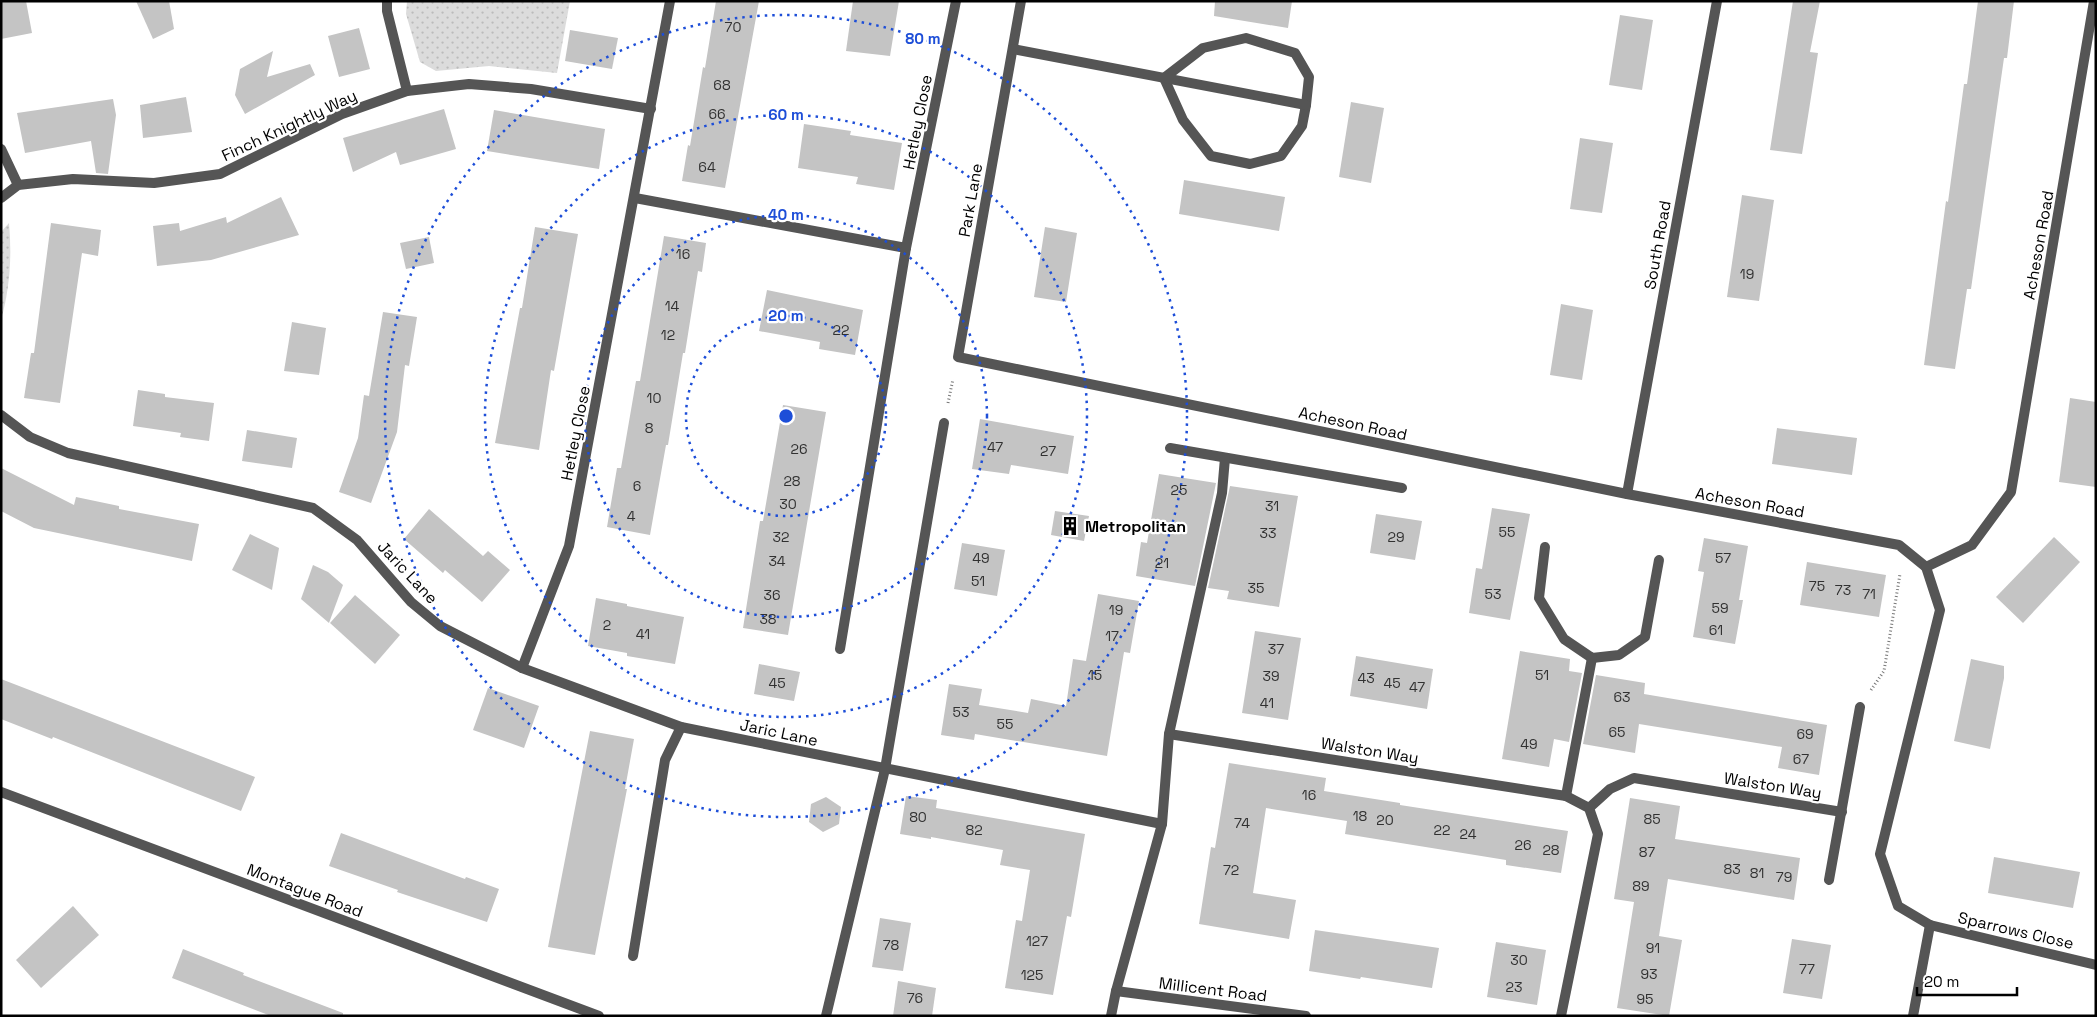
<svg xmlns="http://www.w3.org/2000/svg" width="2097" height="1017" viewBox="0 0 2097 1017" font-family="'Space Grotesk',sans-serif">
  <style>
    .park { fill: url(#park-dots) }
    .building { fill: #c4c4c4 }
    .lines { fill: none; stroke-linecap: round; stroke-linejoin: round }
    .path { stroke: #777; stroke-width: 3; stroke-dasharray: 1 2.5; stroke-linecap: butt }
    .street { stroke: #555; stroke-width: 10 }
    .ring { fill: none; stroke: #1d4ed8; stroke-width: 2.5; stroke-dasharray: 2.5 5 }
    .labels { text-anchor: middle; stroke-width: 4.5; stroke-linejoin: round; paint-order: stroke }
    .number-label { font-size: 14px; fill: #313131 }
    .street-label { font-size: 16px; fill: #000; stroke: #fff }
    .poi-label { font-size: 16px; font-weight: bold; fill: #000; stroke: #fff; text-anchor: start }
    .centre { fill: #1d4ed8; stroke: #fff; stroke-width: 2.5 }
    .ring-label { font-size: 15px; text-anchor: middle; font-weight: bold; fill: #1d4ed8; stroke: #fff; stroke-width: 4.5; stroke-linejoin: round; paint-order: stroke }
  </style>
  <defs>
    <pattern id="park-dots" width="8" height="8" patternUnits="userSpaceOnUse" patternTransform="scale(1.25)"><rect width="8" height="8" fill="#dcdcdc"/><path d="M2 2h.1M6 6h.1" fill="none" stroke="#bbb" stroke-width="1.8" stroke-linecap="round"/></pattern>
  </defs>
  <rect width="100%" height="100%" fill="#fff"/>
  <!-- park -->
  <g class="park">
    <polygon points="407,1 570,1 557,73 489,66 436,71 420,62 406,14"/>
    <path d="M9,223C12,256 10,288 1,320V232Z"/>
  </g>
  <!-- building -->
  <g class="building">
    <polygon points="1,1 26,1 32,33 1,39"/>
    <polygon points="136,1 169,1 174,29 153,39"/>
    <polygon points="716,1 759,1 725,188 682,181 688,145 690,146 703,67 705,68"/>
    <polygon points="853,1 899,1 890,56 846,51"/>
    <polygon points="1215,1 1292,1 1288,28 1214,16"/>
    <polygon points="1793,1 1820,1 1810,52 1818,53 1802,154 1770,150"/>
    <polygon points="1978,1 2014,1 2007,58 2004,58 1971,289 1967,289 1955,369 1924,365 1946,201 1948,202 1964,84 1967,84"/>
    <polygon points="1620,15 1653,20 1642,90 1609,85"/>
    <polygon points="359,28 370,69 339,77 328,36"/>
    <polygon points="570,30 618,38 612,69 565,61"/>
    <polygon points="273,51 267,77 310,64 315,75 245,114 235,95 240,69"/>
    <polygon points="186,97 192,132 143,138 140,105"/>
    <polygon points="113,99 116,115 108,174 96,173 91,141 25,153 17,113"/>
    <polygon points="1351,102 1384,108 1371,183 1339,177"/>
    <polygon points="444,109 456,149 400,165 396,152 353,172 343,138"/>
    <polygon points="494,110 605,129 599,169 487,151"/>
    <polygon points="804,124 851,131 850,135 902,143 894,190 856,184 858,177 798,168"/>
    <polygon points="1580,138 1613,143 1602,213 1570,209"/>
    <polygon points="1184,180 1285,197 1279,231 1179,214"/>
    <polygon points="1742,195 1774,200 1759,301 1727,297"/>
    <polygon points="281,197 299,235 211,260 157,266 153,226 179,223 180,231 226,217 227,223"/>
    <polygon points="51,223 101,230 98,256 82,253 60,403 24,398 31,353 34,353"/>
    <polygon points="535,227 578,234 554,371 551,370 539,450 495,443 520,308 522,308"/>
    <polygon points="1045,227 1077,233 1066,302 1034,297"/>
    <polygon points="664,236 706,243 702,272 698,271 685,353 683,353 668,445 666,445 650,535 607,527 617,468 621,468 636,381 640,381"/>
    <polygon points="429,237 434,263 406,269 400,243"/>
    <polygon points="767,290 863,310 855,355 819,349 820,342 759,331"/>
    <polygon points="1561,304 1593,310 1582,380 1550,375"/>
    <polygon points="383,312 417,317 409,366 405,365 397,432 371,503 339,492 358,438 364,395 369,396"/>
    <polygon points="292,322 326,328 319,375 284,371"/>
    <polygon points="138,390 165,394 165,397 214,403 209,441 180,437 181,433 133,426"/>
    <polygon points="2070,398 2096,402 2096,487 2059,482"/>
    <polygon points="783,405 826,412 788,635 743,628 760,521 763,521"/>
    <polygon points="980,419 1074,436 1068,474 1011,465 1009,474 972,469"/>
    <polygon points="1777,428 1857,438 1852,475 1772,464"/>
    <polygon points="247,430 297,438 292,468 242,461"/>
    <polygon points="1,468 74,505 76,497 119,506 119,509 199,524 192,561 34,528 1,511"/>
    <polygon points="1159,474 1216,483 1195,586 1136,576 1141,542 1147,543"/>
    <polygon points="1230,486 1298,496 1279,607 1227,599 1229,591 1208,588"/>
    <polygon points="1492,508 1530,514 1510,620 1469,613 1476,568 1482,569"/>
    <polygon points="429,509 483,556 488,551 510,570 482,602 445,570 443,573 404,539"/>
    <polygon points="1055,511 1089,516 1084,541 1051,535"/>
    <polygon points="1376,514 1422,521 1415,560 1370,553"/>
    <polygon points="250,534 279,548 272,590 232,570"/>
    <polygon points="2054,537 2080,562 2023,623 1996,597"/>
    <polygon points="1704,538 1748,546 1739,600 1743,600 1735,644 1693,637 1704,572 1698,571"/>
    <polygon points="962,543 1005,550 997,596 954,589"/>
    <polygon points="1807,562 1886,575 1879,617 1800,605"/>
    <polygon points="313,565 328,572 343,585 329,623 301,599"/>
    <polygon points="1098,594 1139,601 1130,653 1124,652 1107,756 975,734 974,740 941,735 949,684 982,689 979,705 1028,713 1031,699 1066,706 1073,659 1086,661"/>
    <polygon points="355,595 400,635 375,664 330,623"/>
    <polygon points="596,598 627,604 627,606 684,617 675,664 627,656 627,653 588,646"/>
    <polygon points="1255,631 1301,638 1288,720 1242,713"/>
    <polygon points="1520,651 1570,659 1569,671 1582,673 1569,742 1554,739 1549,767 1502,759"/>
    <polygon points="1356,656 1433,669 1427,709 1350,696"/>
    <polygon points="1971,659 2004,666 2004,678 1990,749 1954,741"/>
    <polygon points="759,664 800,672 794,701 754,694"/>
    <polygon points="1596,675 1645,683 1644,694 1827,725 1819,775 1778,768 1782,747 1639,724 1635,753 1583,744"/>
    <polygon points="1,679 255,777 241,811 53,737 52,739 1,719"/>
    <polygon points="488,688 539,706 524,748 473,730"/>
    <polygon points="590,731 634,739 625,789 627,789 595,955 548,947"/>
    <polygon points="1229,763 1326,778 1324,791 1400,803 1400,805 1568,831 1561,873 1506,865 1506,860 1345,834 1347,821 1266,808 1253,893 1296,900 1289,939 1199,924 1211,847 1215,848"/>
    <polygon points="906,796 937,800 936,808 1085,834 1071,917 1067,916 1053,995 1005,988 1016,920 1022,921 1030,870 1000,865 1003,850 931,837 931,839 900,834"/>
    <polygon points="826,797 841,807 839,824 823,832 809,822 811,804"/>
    <polygon points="1630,798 1680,806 1675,839 1800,858 1794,900 1668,879 1659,936 1682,940 1669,1016 1617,1008 1634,902 1614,899"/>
    <polygon points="341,833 465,879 466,877 499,889 487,922 397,892 398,890 329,866"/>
    <polygon points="1994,857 2080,872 2073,908 1988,893"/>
    <polygon points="73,906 99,935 41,988 16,960"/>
    <polygon points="880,918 911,923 903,971 872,967"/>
    <polygon points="1315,930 1439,948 1432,988 1361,977 1360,979 1309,971"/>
    <polygon points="1792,939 1831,945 1822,999 1783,993"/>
    <polygon points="1496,942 1546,950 1537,1005 1487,997"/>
    <polygon points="183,949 244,973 243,975 343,1013 343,1016 271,1016 172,978"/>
    <polygon points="898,981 936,988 932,1016 893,1016"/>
  </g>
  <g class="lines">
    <!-- path -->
    <g class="path">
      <polyline points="948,403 953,379"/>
      <polyline points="1871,690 1884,671 1900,574"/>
    </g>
    <!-- street -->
    <g class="street">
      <polyline points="387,1 387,11 407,91"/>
      <polyline points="1021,1 958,357 1627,494 1899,545 1926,567 1972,545 2011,492 2094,1"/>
      <polygon points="1246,38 1295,53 1309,77 1306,105 1302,126 1281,156 1250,164 1211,156 1183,120 1164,78 1203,48"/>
      <polyline points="1013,49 1306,105"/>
      <polyline points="1,149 18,185"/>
      <polyline points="1,198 18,185 73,179 154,183 220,174 342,114 407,91 469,84 531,89 651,109"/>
      <polyline points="635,198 906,248"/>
      <polyline points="1,415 30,437 68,453 313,508 357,540 411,602 440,626 522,668 681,727 1162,824"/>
      <polyline points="1170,448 1402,488"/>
      <polyline points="1627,494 1717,1"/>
      <polyline points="1545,547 1539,598 1564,639 1592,658 1619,655 1645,637 1659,560"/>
      <polyline points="1926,567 1940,610 1880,854 1898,906 1930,925 2096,965"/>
      <polyline points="840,649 906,248 956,1"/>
      <polyline points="522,668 569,546 670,1"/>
      <polyline points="1169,734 1566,796 1589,808 1598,834 1561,1016"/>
      <polyline points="1,792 599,1016"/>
      <polyline points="1566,796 1592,658"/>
      <polyline points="1589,808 1610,789 1634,778 1842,812"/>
      <polyline points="1829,880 1860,707"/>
      <polyline points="633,956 665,760 681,727"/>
      <polyline points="1116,991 1306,1016"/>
      <polyline points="826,1016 885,769 944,423"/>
      <polyline points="1111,1016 1116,991 1162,824 1169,734 1222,493 1225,458"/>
      <polyline points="1913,1016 1930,925"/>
    </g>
  </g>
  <!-- distance rings -->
  <g class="ring">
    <circle cx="786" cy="416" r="100"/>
    <circle cx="786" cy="416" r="201"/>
    <circle cx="786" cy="416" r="301"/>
    <circle cx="786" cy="416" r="401"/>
  </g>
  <!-- icons -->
  <defs>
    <g id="building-bare" transform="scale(1.5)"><path d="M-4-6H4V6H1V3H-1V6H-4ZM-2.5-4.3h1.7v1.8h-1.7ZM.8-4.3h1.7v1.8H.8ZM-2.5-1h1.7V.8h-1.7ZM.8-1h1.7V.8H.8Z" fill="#000" stroke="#fff" stroke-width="2.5" paint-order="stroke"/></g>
  </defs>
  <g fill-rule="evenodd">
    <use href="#building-bare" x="1070" y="526"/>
  </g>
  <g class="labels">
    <!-- number labels -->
    <g class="number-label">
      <text x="733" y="32">70</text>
      <text x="722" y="90">68</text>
      <text x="717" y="119">66</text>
      <text x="707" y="172">64</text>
      <text x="683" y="259">16</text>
      <text x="1747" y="279">19</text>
      <text x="672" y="311">14</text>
      <text x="841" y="335">22</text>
      <text x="668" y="340">12</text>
      <text x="654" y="403">10</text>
      <text x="649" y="433">8</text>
      <text x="995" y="452">47</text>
      <text x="799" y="454">26</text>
      <text x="1048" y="456">27</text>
      <text x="792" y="486">28</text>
      <text x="637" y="491">6</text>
      <text x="1179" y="495">25</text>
      <text x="788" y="509">30</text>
      <text x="1272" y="511">31</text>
      <text x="631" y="521">4</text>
      <text x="1507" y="537">55</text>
      <text x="1268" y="538">33</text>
      <text x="781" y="542">32</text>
      <text x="1396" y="542">29</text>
      <text x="981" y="563">49</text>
      <text x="1723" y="563">57</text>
      <text x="777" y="566">34</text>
      <text x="1162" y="568">21</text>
      <text x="978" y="586">51</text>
      <text x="1817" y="591">75</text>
      <text x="1256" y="593">35</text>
      <text x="1843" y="595">73</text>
      <text x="1493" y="599">53</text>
      <text x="1869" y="599">71</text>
      <text x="772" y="600">36</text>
      <text x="1720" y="613">59</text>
      <text x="1116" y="615">19</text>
      <text x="768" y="624">38</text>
      <text x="607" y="630">2</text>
      <text x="1716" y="635">61</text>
      <text x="643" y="639">41</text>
      <text x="1112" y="641">17</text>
      <text x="1276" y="654">37</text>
      <text x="1095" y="680">15</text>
      <text x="1542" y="680">51</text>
      <text x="1271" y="681">39</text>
      <text x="1366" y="683">43</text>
      <text x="777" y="688">45</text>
      <text x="1392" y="688">45</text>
      <text x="1417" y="692">47</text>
      <text x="1622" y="702">63</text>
      <text x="1267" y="708">41</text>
      <text x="961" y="717">53</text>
      <text x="1005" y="729">55</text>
      <text x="1617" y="737">65</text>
      <text x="1805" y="739">69</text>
      <text x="1529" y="749">49</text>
      <text x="1801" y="764">67</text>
      <text x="1309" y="800">16</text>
      <text x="1360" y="821">18</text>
      <text x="918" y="822">80</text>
      <text x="1652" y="824">85</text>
      <text x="1385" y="825">20</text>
      <text x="1242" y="828">74</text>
      <text x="974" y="835">82</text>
      <text x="1442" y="835">22</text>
      <text x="1468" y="839">24</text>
      <text x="1523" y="850">26</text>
      <text x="1551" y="855">28</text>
      <text x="1647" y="857">87</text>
      <text x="1732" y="874">83</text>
      <text x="1231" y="875">72</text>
      <text x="1757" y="878">81</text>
      <text x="1784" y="882">79</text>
      <text x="1641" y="891">89</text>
      <text x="1037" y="946">127</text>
      <text x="891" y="950">78</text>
      <text x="1653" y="953">91</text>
      <text x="1519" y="965">30</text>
      <text x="1807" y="974">77</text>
      <text x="1649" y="979">93</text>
      <text x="1032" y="980">125</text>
      <text x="1514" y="992">23</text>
      <text x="915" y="1003">76</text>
      <text x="1645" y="1004">95</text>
    </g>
    <!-- street labels -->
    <g class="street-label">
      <text transform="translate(917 122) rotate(-79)" y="6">Hetley Close</text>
      <text transform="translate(289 125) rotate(-25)" y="6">Finch Knightly Way</text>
      <text transform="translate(970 200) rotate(-80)" y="6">Park Lane</text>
      <text transform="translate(1657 245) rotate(-80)" y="6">South Road</text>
      <text transform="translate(2038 245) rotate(-80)" y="6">Acheson Road</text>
      <text transform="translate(1353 423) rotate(12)" y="6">Acheson Road</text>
      <text transform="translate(575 433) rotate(-79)" y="6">Hetley Close</text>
      <text transform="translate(1750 502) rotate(10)" y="6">Acheson Road</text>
      <text transform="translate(408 572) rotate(47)" y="6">Jaric Lane</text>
      <text transform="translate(779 732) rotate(12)" y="6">Jaric Lane</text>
      <text transform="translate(1370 750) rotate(9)" y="6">Walston Way</text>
      <text transform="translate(1773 785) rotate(9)" y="6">Walston Way</text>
      <text transform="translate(305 890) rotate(21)" y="6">Montague Road</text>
      <text transform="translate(2016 930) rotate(13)" y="6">Sparrows Close</text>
      <text transform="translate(1213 989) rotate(7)" y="6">Millicent Road</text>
    </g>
    <!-- poi labels -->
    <g class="poi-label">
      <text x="1085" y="532">Metropolitan</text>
    </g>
  </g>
  <circle cx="786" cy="416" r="8" class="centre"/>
  <g class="ring-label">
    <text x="923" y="44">80 m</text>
    <text x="786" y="120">60 m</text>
    <text x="786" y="220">40 m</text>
    <text x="786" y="321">20 m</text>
  </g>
  <!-- border -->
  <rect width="2097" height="1017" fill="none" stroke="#000000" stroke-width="5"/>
  <!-- scale -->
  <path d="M1917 987v8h100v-8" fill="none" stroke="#000000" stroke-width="2.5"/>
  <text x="1924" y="987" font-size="15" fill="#000000" stroke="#ffffff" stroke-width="4" paint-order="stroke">20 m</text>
</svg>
